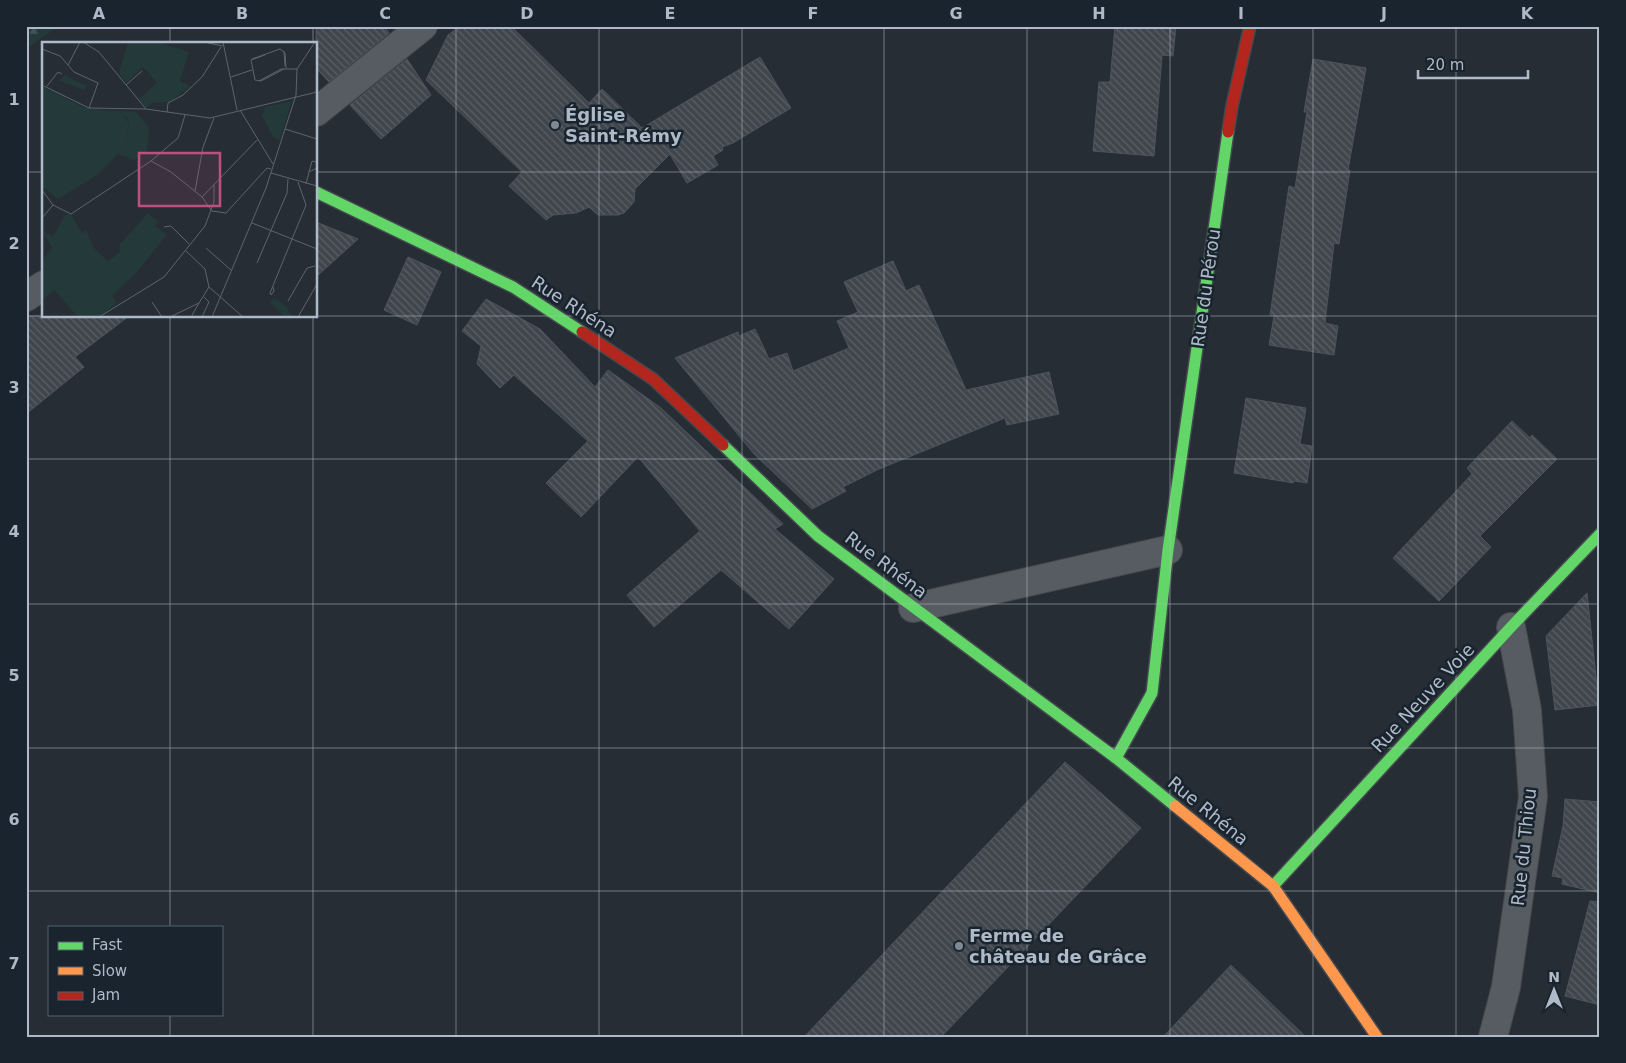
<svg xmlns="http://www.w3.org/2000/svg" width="1626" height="1063" viewBox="0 0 1626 1063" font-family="'DejaVu Sans',sans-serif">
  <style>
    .forest { fill: url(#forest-firs) }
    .building { fill: url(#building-back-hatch); stroke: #4d545c }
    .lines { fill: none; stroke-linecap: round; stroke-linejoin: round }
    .street-casing { stroke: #44494f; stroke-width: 30 }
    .fast-casing { stroke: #44494f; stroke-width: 14 }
    .slow-casing { stroke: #44494f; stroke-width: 14 }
    .jam-casing { stroke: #44494f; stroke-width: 14 }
    .street { stroke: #565c62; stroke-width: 28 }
    .fast { stroke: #63d668; stroke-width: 11 }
    .slow { stroke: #ff974d; stroke-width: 11 }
    .jam { stroke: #b3261e; stroke-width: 11 }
    .grid { fill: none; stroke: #aebac7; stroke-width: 1; stroke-opacity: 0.55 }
    .poi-dot { fill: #7e8994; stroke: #19242f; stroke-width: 2 }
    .labels { text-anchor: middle; stroke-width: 5; stroke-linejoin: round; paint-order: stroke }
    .poi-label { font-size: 18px; font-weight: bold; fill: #aebac7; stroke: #19242f; text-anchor: start }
    .street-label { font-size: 18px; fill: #aebac7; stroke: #19242f }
    .inset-road { fill: none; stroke: #5c656f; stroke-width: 1 }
    .view { fill: #bb5181; fill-opacity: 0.15; stroke: #bb5181; stroke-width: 2.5 }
    .inset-edge { fill: none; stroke: #aebac7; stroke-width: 2.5 }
    .neatline { fill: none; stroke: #aebac7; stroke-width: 2 }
    .grid-label { font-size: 16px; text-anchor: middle; font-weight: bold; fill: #aebac7 }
  </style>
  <defs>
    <pattern id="forest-firs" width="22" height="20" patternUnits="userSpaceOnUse" patternTransform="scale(1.25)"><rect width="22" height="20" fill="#23393a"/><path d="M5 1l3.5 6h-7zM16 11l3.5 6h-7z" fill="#405455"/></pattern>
    <pattern id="building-back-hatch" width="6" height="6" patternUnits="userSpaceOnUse" patternTransform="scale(1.25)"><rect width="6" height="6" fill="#40464d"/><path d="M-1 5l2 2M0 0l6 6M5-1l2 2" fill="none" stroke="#595f65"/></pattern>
  </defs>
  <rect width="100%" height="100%" fill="#262d34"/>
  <!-- forest -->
  <polygon class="forest" points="26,26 59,26 26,49"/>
  <!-- building -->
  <g class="building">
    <polygon points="316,26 384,26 389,33 329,82 316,68"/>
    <polygon points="460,26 511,26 589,103 602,89 642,128 760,57 791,108 733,143 722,147 723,150 713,156 718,165 687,183 670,154 635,189 634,202 624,213 618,215 598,215 589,207 576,213 553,215 546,220 509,186 522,172 426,80 448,35"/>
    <polygon points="1115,26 1176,26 1173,56 1162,55 1154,156 1093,151 1099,82 1110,82"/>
    <polygon points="407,59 431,95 381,139 350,105"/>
    <polygon points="1313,59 1366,68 1348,170 1350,170 1339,244 1334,243 1325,323 1338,326 1334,355 1269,345 1274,316 1270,315 1289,186 1295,188 1307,112 1304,112"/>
    <polygon points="316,222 358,239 316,277"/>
    <polygon points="408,257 441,272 417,325 384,310"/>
    <polygon points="893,261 906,291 919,285 966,390 1049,372 1059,414 1007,425 1005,418 879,469 843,487 846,491 812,509 754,454 675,358 738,332 739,336 755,329 769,359 787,353 793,371 849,348 837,321 858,312 844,282"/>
    <polygon points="486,299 540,329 595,387 608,370 661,408 783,524 775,529 834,579 789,629 721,570 654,627 627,595 700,531 638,457 581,517 546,483 588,441 514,375 500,388 477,364 481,346 462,331"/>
    <polygon points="26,316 129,316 75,357 84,367 26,414"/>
    <polygon points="1246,398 1306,408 1300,444 1312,446 1307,483 1294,481 1293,483 1234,473"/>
    <polygon points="1512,421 1530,438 1532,435 1557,459 1480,536 1491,547 1439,601 1393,558 1472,474 1467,468"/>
    <polygon points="1587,593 1599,705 1555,710 1546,636"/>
    <polygon points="1065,762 1141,828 941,1037 804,1037"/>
    <polygon points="1565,799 1600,802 1600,893 1562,884 1563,878 1552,876 1563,826"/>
    <polygon points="1590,901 1600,902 1600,1005 1565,996"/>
    <polygon points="1231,965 1306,1037 1163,1037"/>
  </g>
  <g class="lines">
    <!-- street casing -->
    <g class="street-casing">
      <g id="street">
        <polyline points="316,112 423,26"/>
        <polyline points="26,297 44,285"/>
        <polyline points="913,608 1168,550"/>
        <polyline points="1493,1037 1506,987 1533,797 1527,710 1511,627"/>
      </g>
    </g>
    <!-- fast casing -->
    <g class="fast-casing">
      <g id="fast">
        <polyline points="316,192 513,287 582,332"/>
        <polyline points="723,445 818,536 1116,758 1175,806"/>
        <polyline points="1116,758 1152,693 1168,550 1228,132"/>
        <polyline points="1273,886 1511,627 1600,534"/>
      </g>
    </g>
    <!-- slow casing -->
    <g class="slow-casing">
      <polyline id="slow" points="1175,806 1273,886 1377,1037"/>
    </g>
    <!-- jam casing -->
    <g class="jam-casing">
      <g id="jam">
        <polyline points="1228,132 1232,106 1250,26"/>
        <polyline points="582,332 653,379 723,445"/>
      </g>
    </g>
    <!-- street -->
    <use href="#street" class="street"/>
    <!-- fast -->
    <use href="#fast" class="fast"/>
    <!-- slow -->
    <use href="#slow" class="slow"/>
    <!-- jam -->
    <use href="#jam" class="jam"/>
  </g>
  <!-- grid -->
  <path class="grid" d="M170,26V44M313,26V44M456,26V1037M599,26V1037M742,26V1037M884,26V1037M1027,26V1037M1170,26V1037M1313,26V1037M1456,26V1037M26,172H44M316,172H1600M26,316H44M170,316V927M313,316V1037M316,316H1600M26,459H1600M26,604H1600M26,748H1600M26,891H1600M170,1014V1037"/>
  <!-- markers -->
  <g class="poi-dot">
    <circle cx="555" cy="125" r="5"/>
    <circle cx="959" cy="946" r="5"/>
  </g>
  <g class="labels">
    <!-- poi labels -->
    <g class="poi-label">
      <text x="565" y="121">Église<tspan x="565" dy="21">Saint-Rémy</tspan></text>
      <text x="969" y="942">Ferme de<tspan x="969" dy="21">château de Grâce</tspan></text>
    </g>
    <!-- street labels -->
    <g class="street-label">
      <text transform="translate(1206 288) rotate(-82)" y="6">Rue du Pérou</text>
      <text transform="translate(574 307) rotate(33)" y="6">Rue Rhéna</text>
      <text transform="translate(886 565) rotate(37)" y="6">Rue Rhéna</text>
      <text transform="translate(1423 698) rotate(-47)" y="6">Rue Neuve Voie</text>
      <text transform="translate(1208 811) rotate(39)" y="6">Rue Rhéna</text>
      <text transform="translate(1524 847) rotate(-84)" y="6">Rue du Thiou</text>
    </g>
  </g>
  <!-- overview -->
  <g transform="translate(42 42)">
    <rect width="275" height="275" fill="#262d34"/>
    <path d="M86,0H116L147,10L138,39L148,44L128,60L109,61L105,66L97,57L115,41L101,25L84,41L77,31ZM22,33L45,44L42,48L18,39ZM247,60L249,61L238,98L231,95L219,72L223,70L222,65ZM106,171L116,180L113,184L125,192L96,229L70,254L75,261L57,275H36L12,248L0,259V219L10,206L0,188L11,195L23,173L29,172L40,191L44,188L52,206L66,219L78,210V202ZM232,256L244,264L250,275H243L228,260Z" fill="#23393a"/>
    <path d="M65,68L94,70L107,86L105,109L92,118L76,112L84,100L87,81L85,75Z" fill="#23393a"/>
    <path d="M0,44L41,65L79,71L87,81L84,100L76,112L55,133L16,157L0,144Z" fill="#23393a"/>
    <path class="inset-road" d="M41,0L57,10L104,67M162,0L181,4M181,0L195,68M0,7L18,14L32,30L56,41L47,66M238,7L243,11L244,26M242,9L243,24M223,13L209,18L213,38L219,39L242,27M210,17L238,7M26,23L38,0M189,35L210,28M217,39L239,27H255M84,43L100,29M2,44L47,66L104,67L168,76L275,50M5,44L16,30L20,32M198,68L231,122M125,70L126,61L141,53L160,35L179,5M243,87L275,97M109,119L129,130L160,155L170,169M267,130L270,119L275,120M229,131L275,144M264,142L267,130L275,126M0,148L11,163M153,149L161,105L172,76M160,155L215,98M170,169L184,171L225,126L229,127M0,176L11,163L29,172L109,119L136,96L143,73M210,181L275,207M122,185L129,184L147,202M164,206L189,228M144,209L163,227L167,245M215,221L245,151L246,137M167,245L201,275M231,245L232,249L229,253L228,251L264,163L256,140M246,259L265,226L273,224M110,260L120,275M57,275L122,235L163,184L172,160V143M128,275L157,261L167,245M149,275L157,261M160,275L167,260L162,255M170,275L224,146L254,53L255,27L273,0M256,275L275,242V215"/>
    <path class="view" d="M97,111H178V164H97Z"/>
    <rect width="275" height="275" class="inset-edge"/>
  </g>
  <!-- border -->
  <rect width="1626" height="1063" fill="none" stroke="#19242f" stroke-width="55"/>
  <!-- legend -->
  <rect x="48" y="926" width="175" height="90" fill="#19242f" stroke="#55606c"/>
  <rect x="58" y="942" width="25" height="8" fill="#63d668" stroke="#55606c"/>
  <text x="92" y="950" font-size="15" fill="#aebac7">Fast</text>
  <rect x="58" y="967" width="25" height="8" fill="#ff974d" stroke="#55606c"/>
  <text x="92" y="976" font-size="15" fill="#aebac7">Slow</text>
  <rect x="58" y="992" width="25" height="8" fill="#b3261e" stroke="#55606c"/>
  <text x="92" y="1000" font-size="15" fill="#aebac7">Jam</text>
  <!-- north arrow -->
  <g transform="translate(1554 990)" stroke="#19242f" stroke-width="4" paint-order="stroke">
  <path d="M0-4L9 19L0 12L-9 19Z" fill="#aebac7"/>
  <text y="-8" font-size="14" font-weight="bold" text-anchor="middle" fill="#aebac7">N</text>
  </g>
  <!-- scale -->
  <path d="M1418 70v8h110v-8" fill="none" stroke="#aebac7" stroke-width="2.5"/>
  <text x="1426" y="70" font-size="15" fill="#aebac7" stroke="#19242f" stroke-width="4" paint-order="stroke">20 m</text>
  <rect x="28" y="28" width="1570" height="1008" class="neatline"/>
  <g class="grid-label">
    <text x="99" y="19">A</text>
    <text x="242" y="19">B</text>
    <text x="385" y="19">C</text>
    <text x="527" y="19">D</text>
    <text x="670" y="19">E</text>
    <text x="813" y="19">F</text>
    <text x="956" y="19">G</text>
    <text x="1099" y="19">H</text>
    <text x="1241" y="19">I</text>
    <text x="1384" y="19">J</text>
    <text x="1527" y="19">K</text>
    <text x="14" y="105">1</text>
    <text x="14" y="249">2</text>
    <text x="14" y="393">3</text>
    <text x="14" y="537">4</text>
    <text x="14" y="681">5</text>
    <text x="14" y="825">6</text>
    <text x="14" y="969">7</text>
  </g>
</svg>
